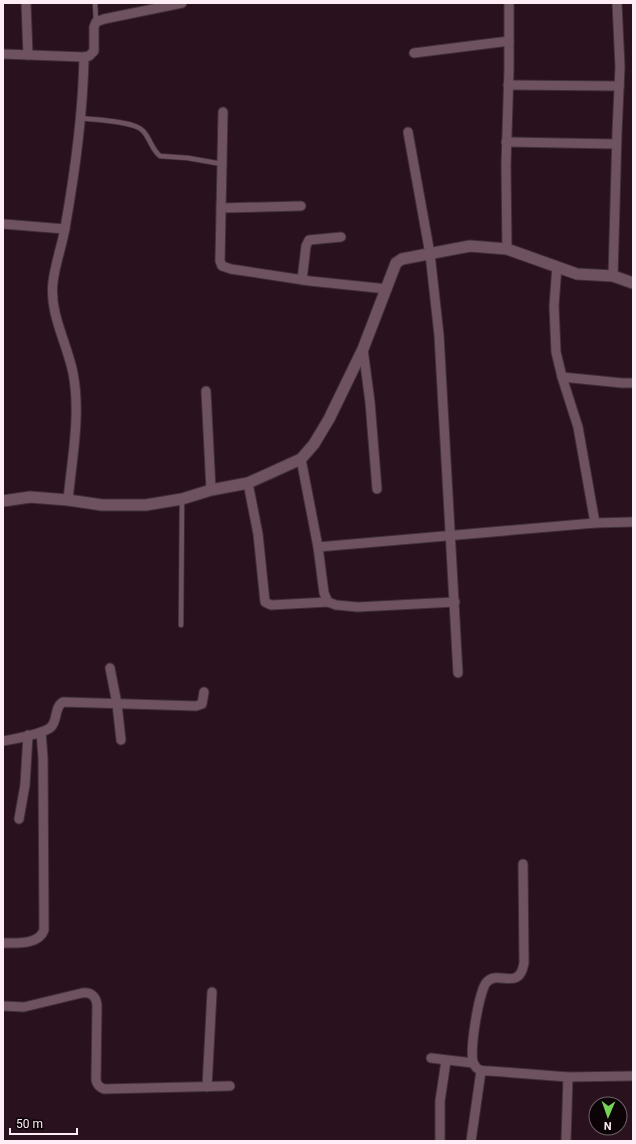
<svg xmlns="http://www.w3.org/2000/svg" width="636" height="1144" viewBox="0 0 636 1144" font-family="Roboto,sans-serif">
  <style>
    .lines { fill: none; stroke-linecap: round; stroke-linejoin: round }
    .service-casing { stroke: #413037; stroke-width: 6 }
    .minor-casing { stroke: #413037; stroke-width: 11 }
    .tertiary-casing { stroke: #413037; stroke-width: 13 }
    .service { stroke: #6f5260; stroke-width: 4.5 }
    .minor { stroke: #6f5260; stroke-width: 9 }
    .tertiary { stroke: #6f5260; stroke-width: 11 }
  </style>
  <rect width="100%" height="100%" fill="#29121e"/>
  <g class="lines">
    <!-- service casing -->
    <g class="service-casing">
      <g id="service">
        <polyline points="95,3 96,22"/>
        <path d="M80,118C94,120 133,121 142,130C150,137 151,149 160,156L188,158L222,164"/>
        <polyline points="181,625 182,499"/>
      </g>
    </g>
    <!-- minor casing -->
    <g class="minor-casing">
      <g id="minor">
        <polyline points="26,3 28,55"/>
        <polyline points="414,53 509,41"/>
        <polyline points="3,54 84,57 89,56 94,51 94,27 96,22 104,19 182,3"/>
        <polyline points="508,85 619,86"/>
        <polyline points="223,112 220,261 222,266 231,269 310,281 387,289"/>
        <polyline points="408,132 430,254 439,335 458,673"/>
        <polyline points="506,142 616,144"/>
        <polyline points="221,208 301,206"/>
        <polyline points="3,224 65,229"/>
        <polyline points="507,249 506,165 509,70 509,3"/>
        <polyline points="557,266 554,306 556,352 562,377 578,427 595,523"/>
        <polyline points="613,276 617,133 620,67 617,3"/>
        <polyline points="302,280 306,246 309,240 341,237"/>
        <polyline points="363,349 370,402 377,489"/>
        <polyline points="562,377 622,383 633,383"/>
        <polyline points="206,391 211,490"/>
        <polyline points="301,459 318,547 324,593 328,602 336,605 358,607 455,602"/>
        <polyline points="248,483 258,534 265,602 271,605 328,602"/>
        <path d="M68,500C72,458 81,414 73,373C67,343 49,313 53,282C55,264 62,246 65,228C75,172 83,114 84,57"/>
        <polyline points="318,547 595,523 633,522"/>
        <polyline points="110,668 117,704 121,740"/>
        <path d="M3,741C14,739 44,734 51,727C58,720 54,707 63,702L196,706L202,704L204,692"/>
        <polyline points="19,819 25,785 28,735"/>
        <path d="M523,864L524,963C519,993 497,968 486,983C479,992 468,1055 474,1064C477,1071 483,1071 490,1071L568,1077L633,1076"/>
        <path d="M3,943C16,943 39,945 44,930L43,758L41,732"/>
        <path d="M3,1006L24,1007L82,993C91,992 96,996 97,1005L96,1080C97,1085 99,1087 104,1089L230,1086"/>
        <polyline points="431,1058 473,1063"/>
        <polyline points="207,1087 212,992"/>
        <polyline points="440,1141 440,1101 446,1061"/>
        <polyline points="471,1141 481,1071"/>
        <polyline points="566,1141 568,1077"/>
      </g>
    </g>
    <!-- tertiary casing -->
    <g class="tertiary-casing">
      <polyline id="tertiary" points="3,501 30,497 68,500 102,505 146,505 182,499 211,490 248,483 301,459 314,444 329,419 363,349 396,263 402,259 470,246 507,249 577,274 613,276 633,283"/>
    </g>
    <!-- service -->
    <use href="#service" class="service"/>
    <!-- minor -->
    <use href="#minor" class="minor"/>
    <!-- tertiary -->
    <use href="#tertiary" class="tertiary"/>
  </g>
  <!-- border -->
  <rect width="636" height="1144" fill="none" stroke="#ffedf5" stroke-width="8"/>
  <!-- north arrow -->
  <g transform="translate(608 1116) rotate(182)"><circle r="19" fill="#0c0307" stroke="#6d6166"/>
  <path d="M0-3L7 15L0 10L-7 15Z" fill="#77d259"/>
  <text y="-6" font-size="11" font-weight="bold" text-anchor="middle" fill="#ffedf5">N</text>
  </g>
  <!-- scale -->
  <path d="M10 1128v6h67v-6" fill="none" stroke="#ffedf5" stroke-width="2"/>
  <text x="16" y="1128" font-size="12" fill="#ffedf5" stroke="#0c0307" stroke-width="3" paint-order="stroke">50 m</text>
</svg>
